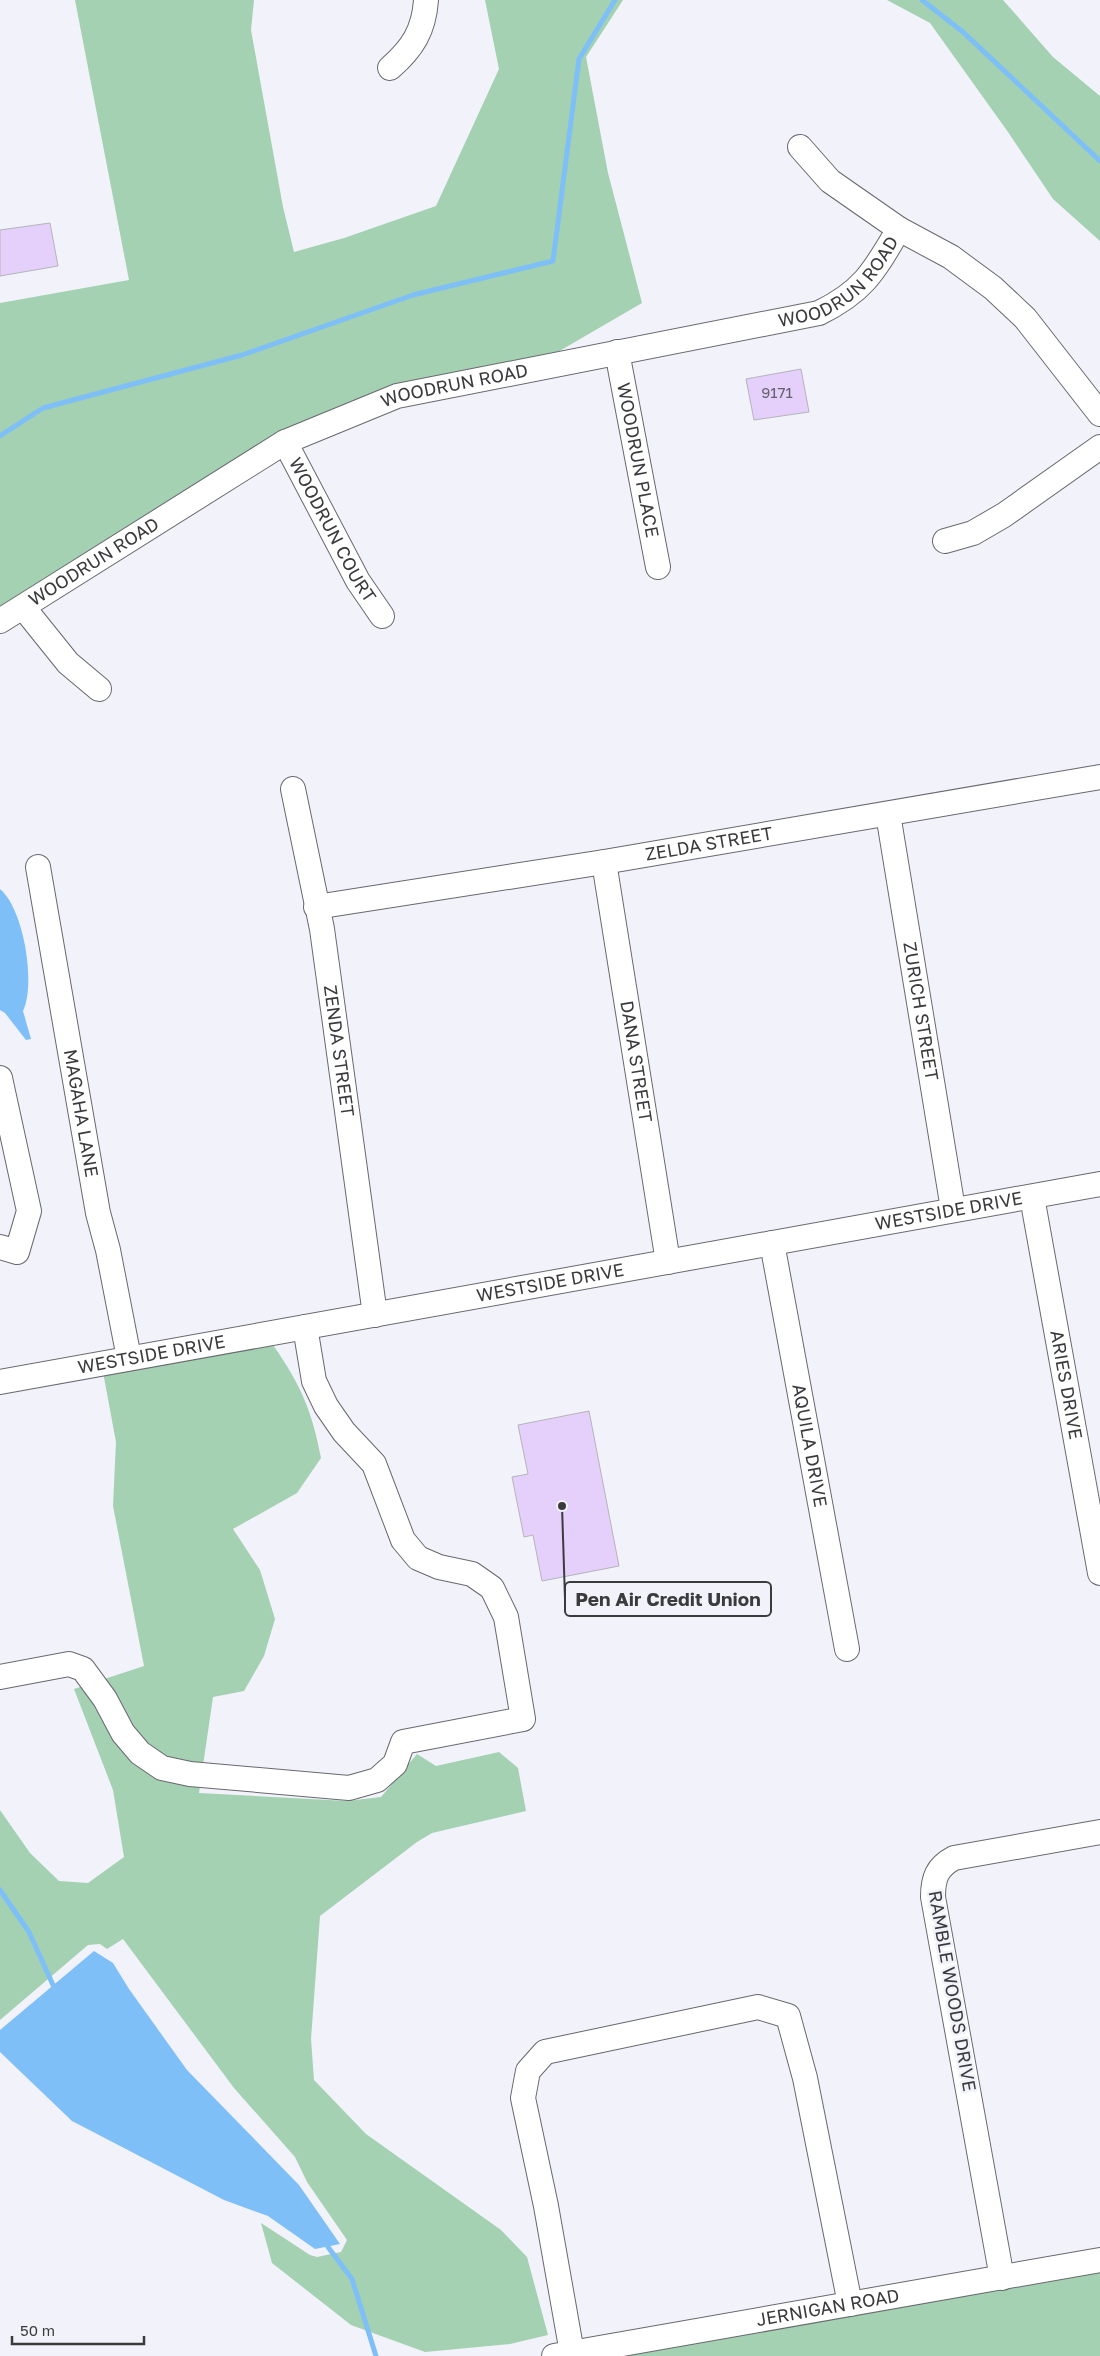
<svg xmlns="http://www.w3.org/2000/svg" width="1100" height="2356" viewBox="0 0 1100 2356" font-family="'Golos Text',sans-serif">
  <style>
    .green { fill: #a3d1b2 }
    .water { fill: #7fbff7 }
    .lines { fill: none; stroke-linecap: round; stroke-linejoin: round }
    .stream { stroke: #7fbff7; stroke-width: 5 }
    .building { fill: #e4d0fb; stroke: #b6b3ba }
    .minor-casing { stroke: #69686f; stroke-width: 26 }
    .minor { stroke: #fff; stroke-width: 24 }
    .labels { text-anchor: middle; stroke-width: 5; stroke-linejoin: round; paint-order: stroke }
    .number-label { font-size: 15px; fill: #65606d }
    .street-label { font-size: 18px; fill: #3b3b3e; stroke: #f2f2fa }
    .leader { fill: none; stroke: #3b3b3e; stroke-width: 2 }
    .callout-dot { fill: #3b3b3e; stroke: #f2f2fa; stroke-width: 2 }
    .callout { fill: #f2f2fa; stroke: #3b3b3e; stroke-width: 2 }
    .callout-label { font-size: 19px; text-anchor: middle; font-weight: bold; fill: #3b3b3e }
  </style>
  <rect width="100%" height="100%" fill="#f2f2fa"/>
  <!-- green -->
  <g class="green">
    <polygon points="75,0 254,0 251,30 283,207 294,252 344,238 436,206 499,69 485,0 623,0 586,57 608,173 642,303 556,353 396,388 0,611 0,303 129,280"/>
    <polygon points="887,0 1003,0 1053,57 1100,96 1100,241 1053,199 1008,132 930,23"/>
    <path d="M273,1345C301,1385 312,1411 321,1458L297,1493L233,1529L260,1570L275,1619L264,1656L244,1691L213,1697L199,1793L347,1801L381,1797L417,1754L436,1766L499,1752L518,1768L526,1811L432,1833L417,1842L320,1916L311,2039L314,2080L366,2134L501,2230L527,2257L548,2335L510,2344L425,2352L351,2325L272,2263L261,2223L310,2255L317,2257L341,2252L347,2240L307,2182L295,2157L234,2088L123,1939L107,1949L100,1944L88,1945L0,2020V1810L30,1853L59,1881L88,1883L124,1857L113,1790L74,1689L144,1666L113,1506L116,1442L103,1372Z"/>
    <polygon points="1100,2269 1100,2356 606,2356"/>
  </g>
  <!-- water -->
  <g class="water">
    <path d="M0,889C24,909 36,984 23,1011L31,1039L26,1040L5,1013L0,1010Z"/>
    <polygon points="94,1951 113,1963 129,1989 187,2070 299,2185 340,2244 315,2249 268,2216 224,2200 72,2121 0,2052 0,2030"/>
  </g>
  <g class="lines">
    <!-- stream -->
    <g class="stream">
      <polyline points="922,0 963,32 1100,161"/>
      <polyline points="0,436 43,408 242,355 413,295 553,261 579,59 615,0"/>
      <polyline points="0,1890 29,1932 53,1985"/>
      <polyline points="328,2247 352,2279 376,2356"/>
    </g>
  </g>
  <!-- building -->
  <g class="building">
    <polygon points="50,223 58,266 0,276 0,230"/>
    <polygon points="801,369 809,412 754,420 746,379"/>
    <polygon points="589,1411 619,1566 542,1581 533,1535 524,1537 512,1477 528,1474 518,1425"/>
  </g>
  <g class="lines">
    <!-- minor casing -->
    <g class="minor-casing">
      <g id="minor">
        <path d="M390,68C413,48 424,30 426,0"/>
        <polyline points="800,147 830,181 899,229 951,257 993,288 1025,318 1100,414"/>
        <path id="s1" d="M617,352L658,567"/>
        <path id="s2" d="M285,442L358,581L382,616"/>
        <polyline points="945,541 973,533 1004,515 1100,447"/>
        <polyline points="23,607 68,663 99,689"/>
        <path id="s3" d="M0,621L285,442L397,396L819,313C864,291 874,271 899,229"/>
        <path id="s4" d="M293,789L322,929L375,1315"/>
        <path id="s5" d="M888,814L953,1209"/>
        <path id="s6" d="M604,862L668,1262"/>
        <path id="s7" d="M38,867L98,1213L108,1250L129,1358"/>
        <path id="s8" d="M316,907L604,862L1100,777"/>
        <polyline points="0,1078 29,1211 17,1252 0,1247"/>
        <path id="s9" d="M1032,1197L1100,1573"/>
        <path id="s10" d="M772,1243L847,1649"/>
        <path id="s11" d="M0,1382L1100,1184"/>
        <polyline points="0,1677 69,1664 83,1669 105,1699 123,1733 140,1753 162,1768 190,1774 349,1788 377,1780 395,1764 403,1742 523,1719 506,1617 492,1588 472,1574 439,1567 418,1558 403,1540 374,1464 344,1432 326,1406 314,1381 305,1327"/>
        <path d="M1002,2278L933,1897C933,1878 937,1867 954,1858L1100,1832"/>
        <polyline points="572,2353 546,2206 523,2098 528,2071 545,2052 758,2007 788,2016 805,2078 850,2304"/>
        <path id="s12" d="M554,2356L1100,2260"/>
      </g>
    </g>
    <!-- minor -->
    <use href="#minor" class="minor"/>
  </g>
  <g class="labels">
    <!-- number labels -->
    <g class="number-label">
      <text x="777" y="398">9171</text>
    </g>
    <!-- street labels -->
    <g class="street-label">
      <text dy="6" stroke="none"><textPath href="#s3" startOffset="921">WOODRUN ROAD</textPath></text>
      <text dy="6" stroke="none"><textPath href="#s3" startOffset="516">WOODRUN ROAD</textPath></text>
      <text dy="6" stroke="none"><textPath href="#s1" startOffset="110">WOODRUN PLACE</textPath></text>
      <text dy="6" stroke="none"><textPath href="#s2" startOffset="100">WOODRUN COURT</textPath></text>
      <text dy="6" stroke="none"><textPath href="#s3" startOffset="111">WOODRUN ROAD</textPath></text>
      <text dy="6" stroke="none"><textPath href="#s8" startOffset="398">ZELDA STREET</textPath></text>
      <text dy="6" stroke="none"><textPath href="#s5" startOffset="200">ZURICH STREET</textPath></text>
      <text dy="6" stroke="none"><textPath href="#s4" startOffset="266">ZENDA STREET</textPath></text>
      <text dy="6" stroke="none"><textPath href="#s6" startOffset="202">DANA STREET</textPath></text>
      <text dy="6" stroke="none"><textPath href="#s7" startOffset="250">MAGAHA LANE</textPath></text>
      <text dy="6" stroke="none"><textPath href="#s11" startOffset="964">WESTSIDE DRIVE</textPath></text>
      <text dy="6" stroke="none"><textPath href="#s11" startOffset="559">WESTSIDE DRIVE</textPath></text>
      <text dy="6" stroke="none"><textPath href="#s11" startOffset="154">WESTSIDE DRIVE</textPath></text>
      <text dy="6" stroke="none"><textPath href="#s9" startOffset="191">ARIES DRIVE</textPath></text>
      <text dy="6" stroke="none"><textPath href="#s10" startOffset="206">AQUILA DRIVE</textPath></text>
      <text transform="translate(952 1991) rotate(80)" y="6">RAMBLE WOODS DRIVE</text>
      <text dy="6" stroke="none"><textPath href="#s12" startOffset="278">JERNIGAN ROAD</textPath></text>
    </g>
  </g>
  <!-- callouts -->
  <path class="leader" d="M562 1506L565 1599"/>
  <circle class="callout-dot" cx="562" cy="1506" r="5"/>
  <rect class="callout" x="565" y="1582" width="206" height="34" rx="5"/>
  <g class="callout-label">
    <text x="668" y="1606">Pen Air Credit Union</text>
  </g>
  <!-- scale -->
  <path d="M12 2336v8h132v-8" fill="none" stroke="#3b3b3e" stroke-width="2.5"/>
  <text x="20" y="2336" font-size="15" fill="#3b3b3e" stroke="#f2f2fa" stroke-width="4" paint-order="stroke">50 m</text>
</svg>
